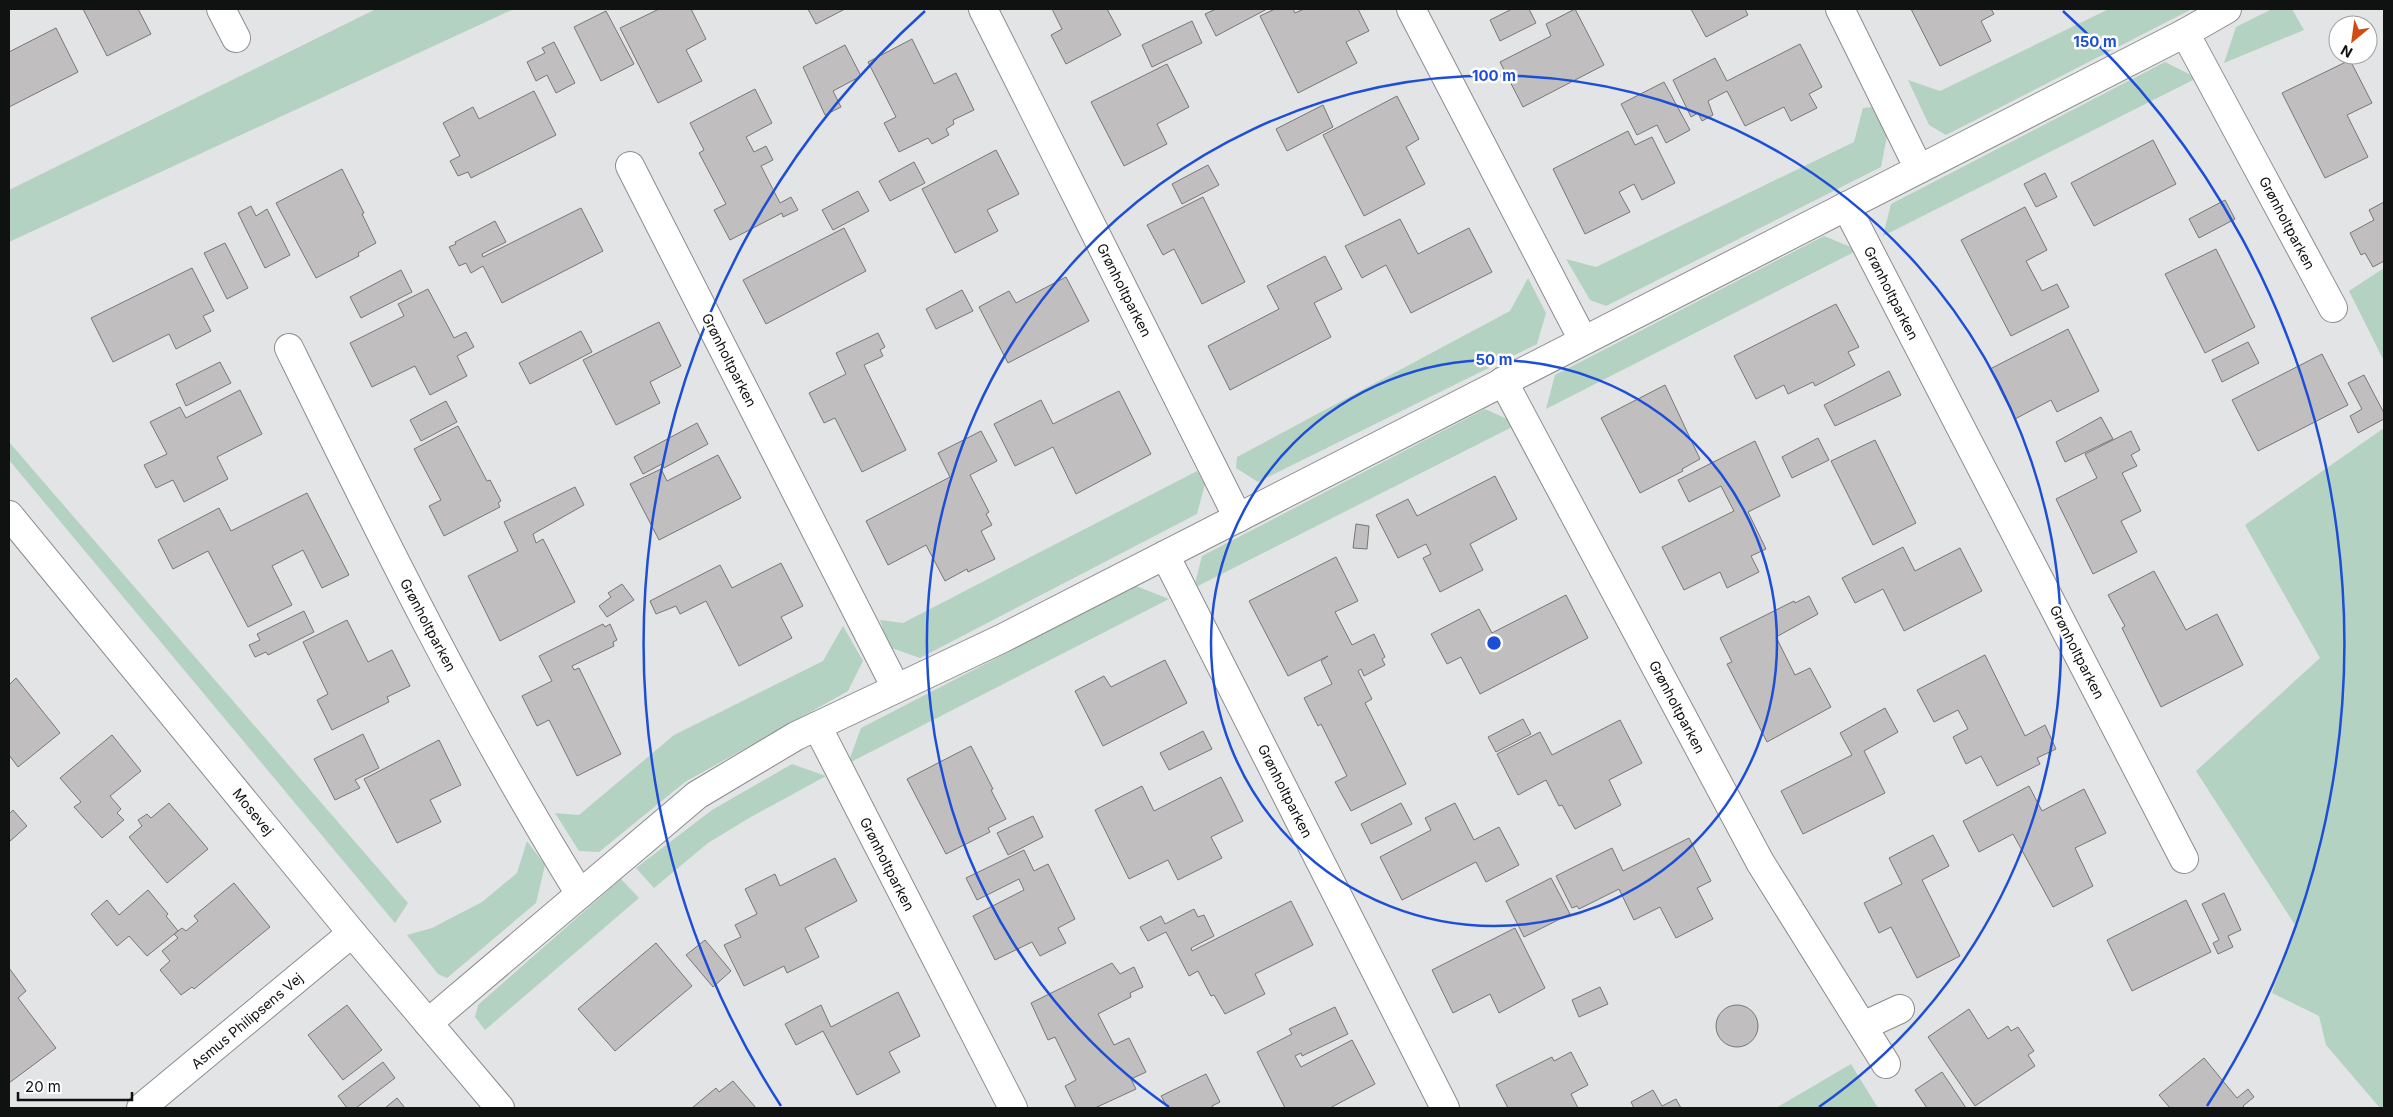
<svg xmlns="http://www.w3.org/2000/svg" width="2393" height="1117" viewBox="0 0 2393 1117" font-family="Inter,sans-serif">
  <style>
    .green { fill: #b4d2c1 }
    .building { fill: #c1bebf; stroke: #797677 }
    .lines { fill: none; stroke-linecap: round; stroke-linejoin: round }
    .minor-casing { stroke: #8b8c8f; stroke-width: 30 }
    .minor { stroke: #fff; stroke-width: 28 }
    .ring { fill: none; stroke: #1d4ed8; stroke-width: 2.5 }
    .labels { text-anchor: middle; stroke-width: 5; stroke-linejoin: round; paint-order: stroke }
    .street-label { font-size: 14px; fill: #101111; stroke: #fff }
    .centre { fill: #1d4ed8; stroke: #fff; stroke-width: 2.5 }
    .ring-label { font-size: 15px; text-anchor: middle; font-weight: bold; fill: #1d4ed8; stroke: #fff; stroke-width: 5; stroke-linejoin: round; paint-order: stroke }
  </style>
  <rect width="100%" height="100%" fill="#e3e4e6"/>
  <!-- green -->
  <g class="green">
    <polygon points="376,9 514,9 9,242 9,190"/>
    <polygon points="2109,9 2192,9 1946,135 1929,125 1908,80 1940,91"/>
    <polygon points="2272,9 2292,9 2304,30 2224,63 2236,27"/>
    <polygon points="2165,62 2197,78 1883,236 1891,204"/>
    <polygon points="1873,107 1887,136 1881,167 1606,306 1590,300 1566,259 1596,267 1854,142 1863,108"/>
    <polygon points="1824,236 1858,250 1546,409 1555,375"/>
    <polygon points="2384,268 2384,361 2349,291"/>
    <polygon points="1528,278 1546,313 1537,344 1258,482 1236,468 1237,457 1510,311"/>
    <polygon points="1485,409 1518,424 1194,588 1202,556"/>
    <polygon points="2384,428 2384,1108 2380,1108 2326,1045 2319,1016 2272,993 2295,925 2196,771 2320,658 2245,525"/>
    <polygon points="9,442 408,903 395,923 9,460"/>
    <polygon points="1197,471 1205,484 1197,514 920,658 889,647 880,620 903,623"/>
    <polygon points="1136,586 1169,599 851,762 850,758 861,728"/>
    <polygon points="843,626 863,661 848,691 685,782 599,852 579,851 555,813 579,815 674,735 823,661"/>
    <polygon points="792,764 826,776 749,818 708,843 654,888 636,868 712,810"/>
    <polygon points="527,841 545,865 536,903 447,978 438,974 407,935 432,928 482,902 517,873"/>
    <polygon points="621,879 639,898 485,1030 475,1017 478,1005"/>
    <polygon points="1851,1064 1878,1108 1776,1108"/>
  </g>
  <!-- building -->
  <g class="building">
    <polygon points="83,9 138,9 151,34 107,56"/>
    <polygon points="659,9 691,9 706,39 686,50 702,81 658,103 620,28"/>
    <polygon points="808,9 845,9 816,24"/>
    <polygon points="1052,9 1107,9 1121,35 1066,64 1051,35 1062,29"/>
    <polygon points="1216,9 1267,9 1216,36 1205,14"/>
    <polygon points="1275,9 1293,9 1295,13 1304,9 1358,9 1369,31 1346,42 1357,63 1298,93 1260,16"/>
    <polygon points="1512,9 1529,9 1536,23 1500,41 1490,20"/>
    <polygon points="1575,9 1604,65 1523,107 1500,62 1551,36 1546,24"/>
    <polygon points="1691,9 1745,9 1748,15 1706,37"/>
    <polygon points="1911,9 1991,9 1994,14 1981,21 1991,41 1940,66"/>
    <polygon points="606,11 634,64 601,81 574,27"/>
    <polygon points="1192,21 1202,43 1152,67 1142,45"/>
    <polygon points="56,28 78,72 9,107 9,52"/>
    <polygon points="912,39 934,84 956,73 974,110 953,120 954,124 946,129 949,135 932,144 928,138 899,152 884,123 896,117 868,62"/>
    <polygon points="554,42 575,83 556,93 547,75 536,81 527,62 545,53 542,48"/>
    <polygon points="1800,44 1822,87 1809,94 1817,108 1791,121 1784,107 1745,126 1727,91 1708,101 1713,115 1702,121 1698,113 1691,117 1673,80 1715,58 1727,81"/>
    <polygon points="845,45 861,76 833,91 841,107 825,115 803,67"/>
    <polygon points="2350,60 2372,103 2347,115 2368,157 2325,178 2282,93"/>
    <polygon points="1167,64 1189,107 1157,124 1167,144 1124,166 1091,102"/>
    <polygon points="1664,82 1690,130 1666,143 1657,125 1637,135 1621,104"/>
    <polygon points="755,89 772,123 746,137 754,152 766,146 773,160 761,166 780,203 791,197 798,210 783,217 782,213 730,240 714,210 726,204 699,153 704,150 690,123"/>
    <polygon points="534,91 556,135 471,178 468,172 458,176 450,161 460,156 443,123 473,107 479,119"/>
    <polygon points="1397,96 1419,139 1406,147 1425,184 1364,216 1323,135"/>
    <polygon points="1323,105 1333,127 1287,151 1276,129"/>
    <polygon points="1628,131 1635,145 1652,137 1675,183 1642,200 1634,184 1619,192 1630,212 1585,234 1553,169"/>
    <polygon points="2153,140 2176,184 2094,226 2071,183"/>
    <polygon points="996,150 1019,194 987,210 998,231 955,253 922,189"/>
    <polygon points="914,162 925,183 890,201 879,181"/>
    <polygon points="1208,165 1219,185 1182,204 1172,184"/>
    <polygon points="342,169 364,213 362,214 376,243 358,253 359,256 316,278 276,203"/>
    <polygon points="2045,173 2057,197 2036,207 2024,184"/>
    <polygon points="858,191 869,211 833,230 822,210"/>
    <polygon points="1203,197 1245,282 1202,304 1174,249 1163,255 1147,225"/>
    <polygon points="2225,200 2235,219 2199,238 2189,219"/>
    <polygon points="2384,202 2384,261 2373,267 2365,253 2361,255 2350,233 2374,220 2369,210"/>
    <polygon points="251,206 256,216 267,209 290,255 265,268 238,213"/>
    <polygon points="2025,207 2047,250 2026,261 2042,291 2057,284 2069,307 2011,336 1961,240"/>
    <polygon points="581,208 603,251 502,303 483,266 471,273 466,263 459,266 449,247 456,244 455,242 495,221 506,242 482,254 483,257"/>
    <polygon points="1400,219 1418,254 1469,228 1492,272 1411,313 1386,265 1362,278 1345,246"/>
    <polygon points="844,228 866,271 766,324 743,280"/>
    <polygon points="225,243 248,288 227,299 204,253"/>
    <polygon points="2216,249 2255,327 2205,353 2165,274"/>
    <polygon points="1325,256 1342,289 1314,303 1331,337 1230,390 1208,346 1279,309 1267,286"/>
    <polygon points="192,268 214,311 203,316 211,331 176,349 169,334 113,362 91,318"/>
    <polygon points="401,270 412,292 361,318 350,297"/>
    <polygon points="1066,277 1089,321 1008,363 979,307 1009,291 1016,303"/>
    <polygon points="428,289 454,338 466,332 474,347 457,356 467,376 430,395 415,366 372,387 350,343 404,316 398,304"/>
    <polygon points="962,290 973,311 936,329 926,309"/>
    <polygon points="1836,304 1859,347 1848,352 1855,365 1815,386 1813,382 1788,394 1784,385 1756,399 1734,356"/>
    <polygon points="659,322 681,366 650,382 660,403 616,425 583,360"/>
    <polygon points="2068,329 2099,391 2057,412 2051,400 2015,419 1990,369"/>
    <polygon points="581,331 592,352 530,384 519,363"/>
    <polygon points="878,333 885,347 880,350 883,356 864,365 906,450 862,472 835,418 824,423 809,393 846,374 836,353"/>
    <polygon points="2248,342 2259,363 2222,382 2212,360"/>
    <polygon points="2322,354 2348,405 2258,451 2232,400"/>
    <polygon points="220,362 231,383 186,406 176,384"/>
    <polygon points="1889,371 1901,395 1835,426 1824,405"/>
    <polygon points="2364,375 2384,413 2384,419 2358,433 2350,416 2362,409 2348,383"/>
    <polygon points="1665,385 1700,459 1682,469 1683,471 1640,493 1601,418"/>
    <polygon points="240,390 262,434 217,457 228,479 184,502 173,480 156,488 144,465 167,454 150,422 180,407 186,418"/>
    <polygon points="1119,391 1151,454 1076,494 1053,447 1015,466 994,424 1041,400 1053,424"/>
    <polygon points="446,401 457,422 421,441 410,420"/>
    <polygon points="2101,417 2113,439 2065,462 2056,442"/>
    <polygon points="697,423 708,444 664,468 662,464 643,474 634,457"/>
    <polygon points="458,426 487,481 490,480 501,501 498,503 500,507 444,536 429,506 441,500 414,449"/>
    <polygon points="981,431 997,461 970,475 989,512 986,514 992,525 981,531 995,559 968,572 967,569 945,581 926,545 888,565 866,521 950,477 938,453"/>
    <polygon points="2131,431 2140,450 2131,455 2137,466 2122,473 2141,511 2121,521 2137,552 2093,574 2056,499 2097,478 2085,454"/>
    <polygon points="1818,438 1829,460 1792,478 1782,457"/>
    <polygon points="1875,440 1916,523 1873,545 1831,461"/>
    <polygon points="1755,441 1780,496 1748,512 1766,549 1751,556 1759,572 1727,588 1720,572 1684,590 1662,547 1734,511 1721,486 1689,502 1678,480"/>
    <polygon points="718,455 741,498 659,540 630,484 661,469 667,481"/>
    <polygon points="1495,476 1517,519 1470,544 1483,570 1440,592 1423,558 1431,554 1426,544 1398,558 1376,515 1408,499 1417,516"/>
    <polygon points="575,487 584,505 533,534 536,543 543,539 575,602 500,641 468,576 518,551 504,522"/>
    <polygon points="307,493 349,575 322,588 303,550 272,566 292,605 248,627 208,551 173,569 158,540 219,508 231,531"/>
    <polygon points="1356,524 1369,526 1367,549 1353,548"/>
    <polygon points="1903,547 1915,571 1960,548 1982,591 1904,631 1883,589 1855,603 1842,578"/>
    <polygon points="1336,557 1358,601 1335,612 1352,645 1374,634 1385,657 1382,659 1385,665 1364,676 1361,669 1358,671 1372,699 1365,703 1406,784 1351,811 1335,782 1347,776 1321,724 1318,726 1304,698 1332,684 1321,661 1328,656 1288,676 1249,601"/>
    <polygon points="781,563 803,606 781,617 792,638 739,666 706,601 680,614 676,606 656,614 650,601 720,565 732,588"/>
    <polygon points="2154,571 2186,630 2217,614 2243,665 2161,707 2122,628 2125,626 2108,595"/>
    <polygon points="622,584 634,600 607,617 599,606 611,597 608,593"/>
    <polygon points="1566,595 1588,638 1480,694 1461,657 1447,664 1431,634 1479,609 1492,633"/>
    <polygon points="1809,596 1818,614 1776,637 1795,675 1810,668 1831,707 1767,742 1727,664 1732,662 1720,638 1794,601 1795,603"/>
    <polygon points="304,611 314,632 268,655 266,652 255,657 249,645 260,640 257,634"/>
    <polygon points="347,620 368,662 392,650 410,686 387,697 389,702 332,730 317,700 328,694 303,642"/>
    <polygon points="603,624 605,627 610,624 617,640 613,642 614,646 572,666 574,670 579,668 621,754 577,776 549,720 537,726 522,696 552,681 539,656"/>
    <polygon points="1985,655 2025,736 2045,725 2056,749 2037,758 2040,764 1997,786 1981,756 1966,764 1953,737 1968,729 1958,710 1934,722 1917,690"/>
    <polygon points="1165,660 1187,703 1103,746 1075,691 1104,676 1111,687"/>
    <polygon points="16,678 60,733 18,767 9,755 9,685"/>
    <polygon points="1885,708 1898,732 1864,751 1885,793 1803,834 1781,791 1852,755 1840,733"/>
    <polygon points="1523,719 1531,734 1496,752 1488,737"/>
    <polygon points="1620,720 1642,763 1609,780 1621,805 1575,829 1562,805 1559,806 1546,780 1518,795 1497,754 1540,732 1552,755"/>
    <polygon points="1203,731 1212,749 1169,770 1160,753"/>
    <polygon points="363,734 379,768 355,780 360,788 335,800 314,759"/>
    <polygon points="112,735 141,771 110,796 121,809 117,813 124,820 102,838 74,807 81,802 60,778"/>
    <polygon points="439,740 461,785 430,800 441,822 397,843 364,779"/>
    <polygon points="971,746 993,789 991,790 1006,819 988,828 990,832 946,854 907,779"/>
    <polygon points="1221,777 1243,821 1211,837 1222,858 1178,880 1168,860 1129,879 1095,810 1142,786 1154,811"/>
    <polygon points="2029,786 2042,811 2084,789 2106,833 2075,848 2093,886 2053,907 2013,834 1979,852 1963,821"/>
    <polygon points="169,803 208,849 167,883 129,837 142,826 138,820 147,814 151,818"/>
    <polygon points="1401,803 1412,824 1371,844 1361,824"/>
    <polygon points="1455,803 1474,840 1499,827 1519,865 1486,882 1476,862 1402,900 1380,857 1431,830 1425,818"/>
    <polygon points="13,810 27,826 9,842 9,814"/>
    <polygon points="1033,816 1043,837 1008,855 997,833"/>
    <polygon points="1933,835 1949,866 1922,880 1960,956 1917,978 1891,927 1879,933 1864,903 1902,884 1889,858"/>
    <polygon points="1689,838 1711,881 1697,888 1713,919 1676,938 1660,907 1634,920 1619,889 1579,909 1577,906 1572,908 1556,876 1612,848 1623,871"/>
    <polygon points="1024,850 1034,871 1048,864 1075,919 1058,928 1066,943 1040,956 1032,942 995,960 973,916 1024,890 1019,879 977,900 966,878"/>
    <polygon points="835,858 857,901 805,928 819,957 787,973 784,966 744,986 724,945 741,937 735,925 757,914 745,889 775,874 780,886"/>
    <polygon points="1551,878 1570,914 1524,937 1506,901"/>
    <polygon points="234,883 270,927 194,989 192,987 181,995 160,970 170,961 162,951 178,938 174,934 182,928 186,931 198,921 194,916"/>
    <polygon points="148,890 168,914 166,916 178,931 147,956 129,936 117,946 91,914 107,900 119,915"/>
    <polygon points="2224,893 2241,930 2228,936 2233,947 2218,954 2213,943 2219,940 2202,904"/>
    <polygon points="2186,900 2211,952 2132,991 2107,940"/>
    <polygon points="1291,901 1313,945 1255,974 1265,994 1225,1014 1214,995 1211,996 1198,971 1189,976 1166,932 1148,941 1140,927 1161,916 1165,924 1194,909 1198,917 1204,915 1214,936 1191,948 1192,951"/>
    <polygon points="1515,928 1545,988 1499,1013 1490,994 1453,1013 1432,970"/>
    <polygon points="705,940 731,971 713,987 686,955"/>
    <polygon points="656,943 692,986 615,1051 578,1009"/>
    <polygon points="1112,963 1120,974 1134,967 1143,987 1130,993 1131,997 1098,1014 1114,1045 1129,1038 1146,1072 1131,1079 1136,1089 1095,1108 1076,1108 1065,1086 1076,1080 1055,1037 1048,1040 1031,1003"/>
    <polygon points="9,968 26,991 18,998 56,1048 9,1083"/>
    <polygon points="1600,987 1608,1004 1579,1017 1572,1000"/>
    <polygon points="898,992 920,1036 889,1052 900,1072 857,1095 823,1031 796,1045 785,1024 821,1005 831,1027"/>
    <circle cx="1737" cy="1026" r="21"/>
    <polygon points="347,1005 382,1050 343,1080 308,1035"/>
    <polygon points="1335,1007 1348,1034 1302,1056 1301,1053 1295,1056 1301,1067 1352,1040 1375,1084 1330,1108 1285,1108 1257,1052 1292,1034 1289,1029"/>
    <polygon points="1969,1009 1988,1039 2008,1026 2011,1031 2018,1027 2034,1051 2028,1055 2035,1066 1975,1106 1928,1037"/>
    <polygon points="1571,1052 1588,1085 1571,1094 1578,1108 1508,1108 1496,1085 1552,1057 1554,1061"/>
    <polygon points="2204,1058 2237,1098 2248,1089 2254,1097 2243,1106 2245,1108 2170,1108 2159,1095"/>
    <polygon points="383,1062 395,1078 356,1108 347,1108 338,1096"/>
    <polygon points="1942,1072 1966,1108 1927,1108 1915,1090"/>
    <polygon points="1206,1074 1220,1102 1212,1106 1213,1108 1168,1108 1161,1096"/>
    <polygon points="733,1081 756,1108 692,1108 716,1088 719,1092"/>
    <polygon points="1653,1090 1662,1106 1676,1099 1681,1108 1634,1108 1631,1102"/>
    <polygon points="397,1098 405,1108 385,1108"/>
  </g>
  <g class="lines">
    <!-- minor casing -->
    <g class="minor-casing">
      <g id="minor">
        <polyline points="221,9 236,38"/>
        <polyline points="983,9 1238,518"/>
        <polyline points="1411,9 1583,340"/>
        <polyline points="1840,9 1919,169"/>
        <polyline points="2185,33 2333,308"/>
        <polyline points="630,166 896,688"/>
        <polyline points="1846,206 2184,859"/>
        <path d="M289,348C380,533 471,719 580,894"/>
        <polyline points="1503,381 1760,862 1886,1064"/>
        <polyline points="9,515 352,933 500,1108"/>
        <polyline points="1165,555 1445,1108"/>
        <polyline points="817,726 1013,1108"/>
        <polyline points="428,1023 697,795 796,736 1001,639 2185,33 2227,9"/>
        <polyline points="1863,1026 1900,1009"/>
        <polyline points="141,1108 352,933"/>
      </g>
    </g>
    <!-- minor -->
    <use href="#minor" class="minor"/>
  </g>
  <!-- distance rings -->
  <g class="ring">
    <circle cx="1494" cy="643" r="283"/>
    <path d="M1169 1107A567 567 0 1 1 1819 1107"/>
    <path d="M781 1106A850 850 0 0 1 925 11M2063 11A850 850 0 0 1 2207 1106"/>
  </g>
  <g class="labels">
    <!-- street labels -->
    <g class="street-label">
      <text transform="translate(2287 223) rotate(62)" y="5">Grønholtparken</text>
      <text transform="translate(1124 290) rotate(63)" y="5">Grønholtparken</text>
      <text transform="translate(1891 293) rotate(63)" y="5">Grønholtparken</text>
      <text transform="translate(729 360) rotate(63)" y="5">Grønholtparken</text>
      <text transform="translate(428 625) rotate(62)" y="5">Grønholtparken</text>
      <text transform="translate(2077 652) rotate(63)" y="5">Grønholtparken</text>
      <text transform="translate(1677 707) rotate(62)" y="5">Grønholtparken</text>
      <text transform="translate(1285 791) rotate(63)" y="5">Grønholtparken</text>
      <text transform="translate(253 812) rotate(51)" y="5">Mosevej</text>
      <text transform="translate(887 864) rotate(63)" y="5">Grønholtparken</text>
      <text transform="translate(247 1021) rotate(-40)" y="5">Asmus Philipsens Vej</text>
    </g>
  </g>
  <circle cx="1494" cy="643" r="8" class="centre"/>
  <g class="ring-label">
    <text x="2095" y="47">150 m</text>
    <text x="1494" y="81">100 m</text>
    <text x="1494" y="365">50 m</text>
  </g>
  <!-- border -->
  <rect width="2393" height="1117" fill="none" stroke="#101111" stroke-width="20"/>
  <!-- north arrow -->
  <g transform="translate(2353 40) rotate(209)"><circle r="24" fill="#ffffff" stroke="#9fa0a0"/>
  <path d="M0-4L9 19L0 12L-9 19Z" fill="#d14b12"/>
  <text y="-8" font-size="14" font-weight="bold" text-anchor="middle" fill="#101111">N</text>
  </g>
  <!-- scale -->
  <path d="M18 1092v8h114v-8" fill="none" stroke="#101111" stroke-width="2.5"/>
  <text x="25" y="1092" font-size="15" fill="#101111" stroke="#ffffff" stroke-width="4" paint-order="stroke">20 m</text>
</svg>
